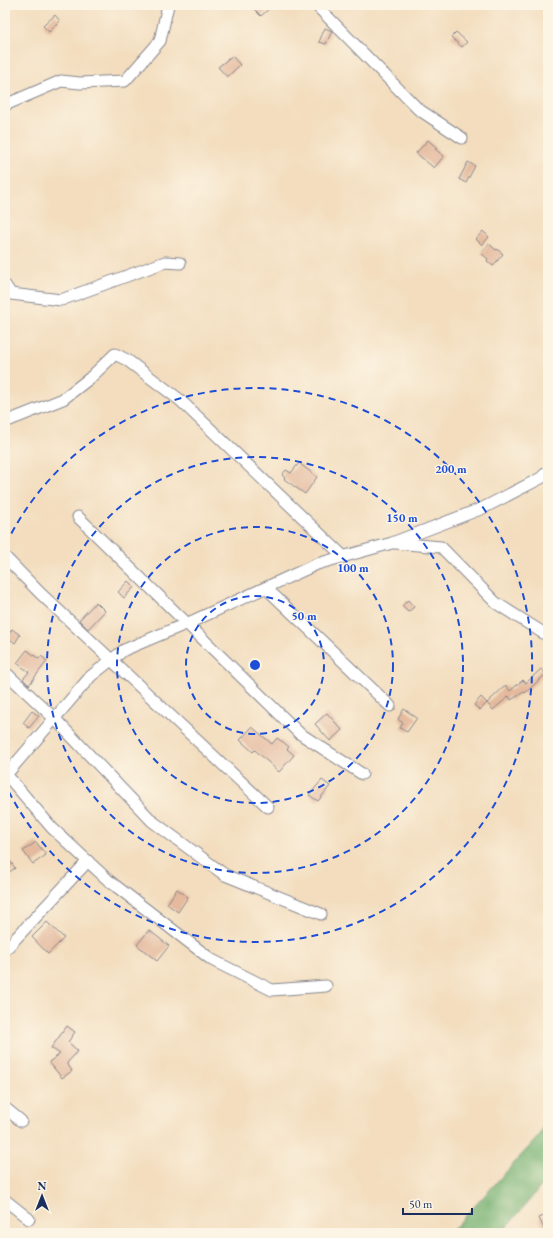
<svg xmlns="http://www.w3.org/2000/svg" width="553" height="1238" viewBox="0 0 553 1238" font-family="'EB Garamond',serif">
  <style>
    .forest { fill: #75b070; stroke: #487067 }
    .building { fill: #e4b99d }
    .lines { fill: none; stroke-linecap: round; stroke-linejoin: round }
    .minor-casing { stroke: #87868e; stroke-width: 13 }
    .minor { stroke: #fff; stroke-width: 11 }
    .ring { fill: none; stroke: #1d4ed8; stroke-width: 2; stroke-dasharray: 7 5 }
    .centre { fill: #1d4ed8; stroke: #fcf5e5; stroke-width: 2 }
    .ring-label { font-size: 12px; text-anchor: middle; font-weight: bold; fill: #1d4ed8; stroke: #fcf5e5; stroke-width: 3; stroke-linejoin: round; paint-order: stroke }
  </style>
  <rect width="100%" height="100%" fill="#fcf5e5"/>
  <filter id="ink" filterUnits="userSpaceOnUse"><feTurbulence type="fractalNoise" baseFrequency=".025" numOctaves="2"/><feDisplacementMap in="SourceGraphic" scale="8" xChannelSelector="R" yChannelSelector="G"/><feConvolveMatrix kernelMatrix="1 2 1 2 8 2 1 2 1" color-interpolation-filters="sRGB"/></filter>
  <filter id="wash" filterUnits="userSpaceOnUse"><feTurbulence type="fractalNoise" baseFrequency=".012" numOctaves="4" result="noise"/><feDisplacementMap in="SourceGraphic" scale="16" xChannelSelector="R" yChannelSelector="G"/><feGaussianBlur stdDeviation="0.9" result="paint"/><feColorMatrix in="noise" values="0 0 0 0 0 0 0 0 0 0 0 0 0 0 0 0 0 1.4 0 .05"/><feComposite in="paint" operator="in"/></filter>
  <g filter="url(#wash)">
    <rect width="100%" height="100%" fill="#f3ddbe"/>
    <!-- forest -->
    <polygon class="forest" points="548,1113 548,1178 502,1233 450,1233 540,1135"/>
    <g id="blocks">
      <!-- building -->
      <g class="building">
        <polygon points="250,5 273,5 261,16"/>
        <polygon points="55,15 60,21 49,32 43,26"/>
        <polygon points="325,28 332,31 326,44 319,42"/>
        <polygon points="456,32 467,42 462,47 451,37"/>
        <polygon points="232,56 240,65 227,77 218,67"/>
        <polygon points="428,140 437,148 435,149 444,156 434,168 416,153"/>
        <polygon points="468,162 475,166 466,183 459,179"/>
        <polygon points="483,231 489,237 482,245 476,239"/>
        <polygon points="489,244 496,250 497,249 503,254 493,266 487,261 488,259 481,253"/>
        <polygon points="299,463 317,477 305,494 284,479 285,478 282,475 286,470 291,473"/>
        <polygon points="128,581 134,587 124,598 118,592"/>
        <polygon points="408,600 414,607 408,612 402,606"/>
        <polygon points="96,602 105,611 88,629 79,620"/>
        <polygon points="12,629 20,635 15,643 7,637"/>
        <polygon points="27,650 39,659 41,656 47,661 29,685 23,679 29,672 17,663"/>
        <polygon points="541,669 546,674 525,693 524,692 511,700 509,696 493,710 487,703 506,685 510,691 523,680 526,683"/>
        <polygon points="481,697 487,703 480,710 474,705"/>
        <polygon points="404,709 417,718 407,732 400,728 403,723 398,719"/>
        <polygon points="32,711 39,716 29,728 23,723"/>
        <polygon points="327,713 342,730 330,741 315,724"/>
        <polygon points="252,727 272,744 277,738 281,741 282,741 289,747 287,749 294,755 279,772 255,750 253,752 240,740"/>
        <polygon points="322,780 330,786 318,801 309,795"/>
        <polygon points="36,842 46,855 33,864 23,851"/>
        <polygon points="5,854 15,868 5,875"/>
        <polygon points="177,889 188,897 178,912 167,904"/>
        <polygon points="47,922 64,938 48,954 32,937"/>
        <polygon points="149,930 169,946 157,961 137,945"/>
        <polygon points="67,1026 75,1032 68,1042 78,1051 67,1063 72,1071 62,1078 49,1062 60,1054 51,1048"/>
        <polygon points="548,1214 548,1233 546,1233 539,1218"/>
      </g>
    </g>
  </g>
  <g filter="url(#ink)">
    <use href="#blocks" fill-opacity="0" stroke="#87868e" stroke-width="1"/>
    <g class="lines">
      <!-- minor casing -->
      <g class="minor-casing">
        <g id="minor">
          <polyline points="316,5 418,109 462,138"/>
          <polyline points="5,105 61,81 80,83 125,81 160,41 168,5"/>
          <polyline points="5,285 11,294 61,300 165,262 180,263"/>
          <polyline points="5,422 63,399 90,378 115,354 127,360 180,400 344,557"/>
          <polyline points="78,517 299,733 362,774"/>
          <polyline points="395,543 441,547 496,603 548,636"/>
          <polyline points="5,557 40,593 268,807"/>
          <polyline points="266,588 390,706"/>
          <polyline points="5,672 55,719 152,821 225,875 321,914"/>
          <polyline points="5,773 52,828 108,880 212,960 272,990 326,986"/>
          <polyline points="5,776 91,676 124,650 195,620 317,564 392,543 483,508 541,478 548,471"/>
          <polyline points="5,950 88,861"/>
          <polyline points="5,1108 21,1121"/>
          <polyline points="5,1200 29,1219"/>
        </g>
      </g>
      <!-- minor -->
      <use href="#minor" class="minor"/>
    </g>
  </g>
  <!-- distance rings -->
  <g class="ring">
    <circle cx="255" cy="665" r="69"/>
    <circle cx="255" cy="665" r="138"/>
    <circle cx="255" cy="665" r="208"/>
    <path d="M6 544A277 277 0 1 1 6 786"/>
  </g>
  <circle cx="255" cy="665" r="6" class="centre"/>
  <g class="ring-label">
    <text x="451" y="473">200 m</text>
    <text x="402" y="522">150 m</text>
    <text x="353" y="572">100 m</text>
    <text x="304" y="620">50 m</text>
  </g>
  <!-- margin -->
  <rect width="553" height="1238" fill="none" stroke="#fcf5e5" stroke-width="20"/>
  <!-- north arrow -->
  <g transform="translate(42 1196)" stroke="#fcf5e5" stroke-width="3" paint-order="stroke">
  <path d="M0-3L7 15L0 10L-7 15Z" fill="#1b2f5e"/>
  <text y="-6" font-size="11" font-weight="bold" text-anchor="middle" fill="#1b2f5e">N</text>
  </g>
  <!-- scale -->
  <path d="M403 1208v6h69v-6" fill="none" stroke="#1b2f5e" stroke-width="2"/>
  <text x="409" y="1208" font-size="12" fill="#1b2f5e" stroke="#fcf5e5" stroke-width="3" paint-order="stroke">50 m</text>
</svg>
